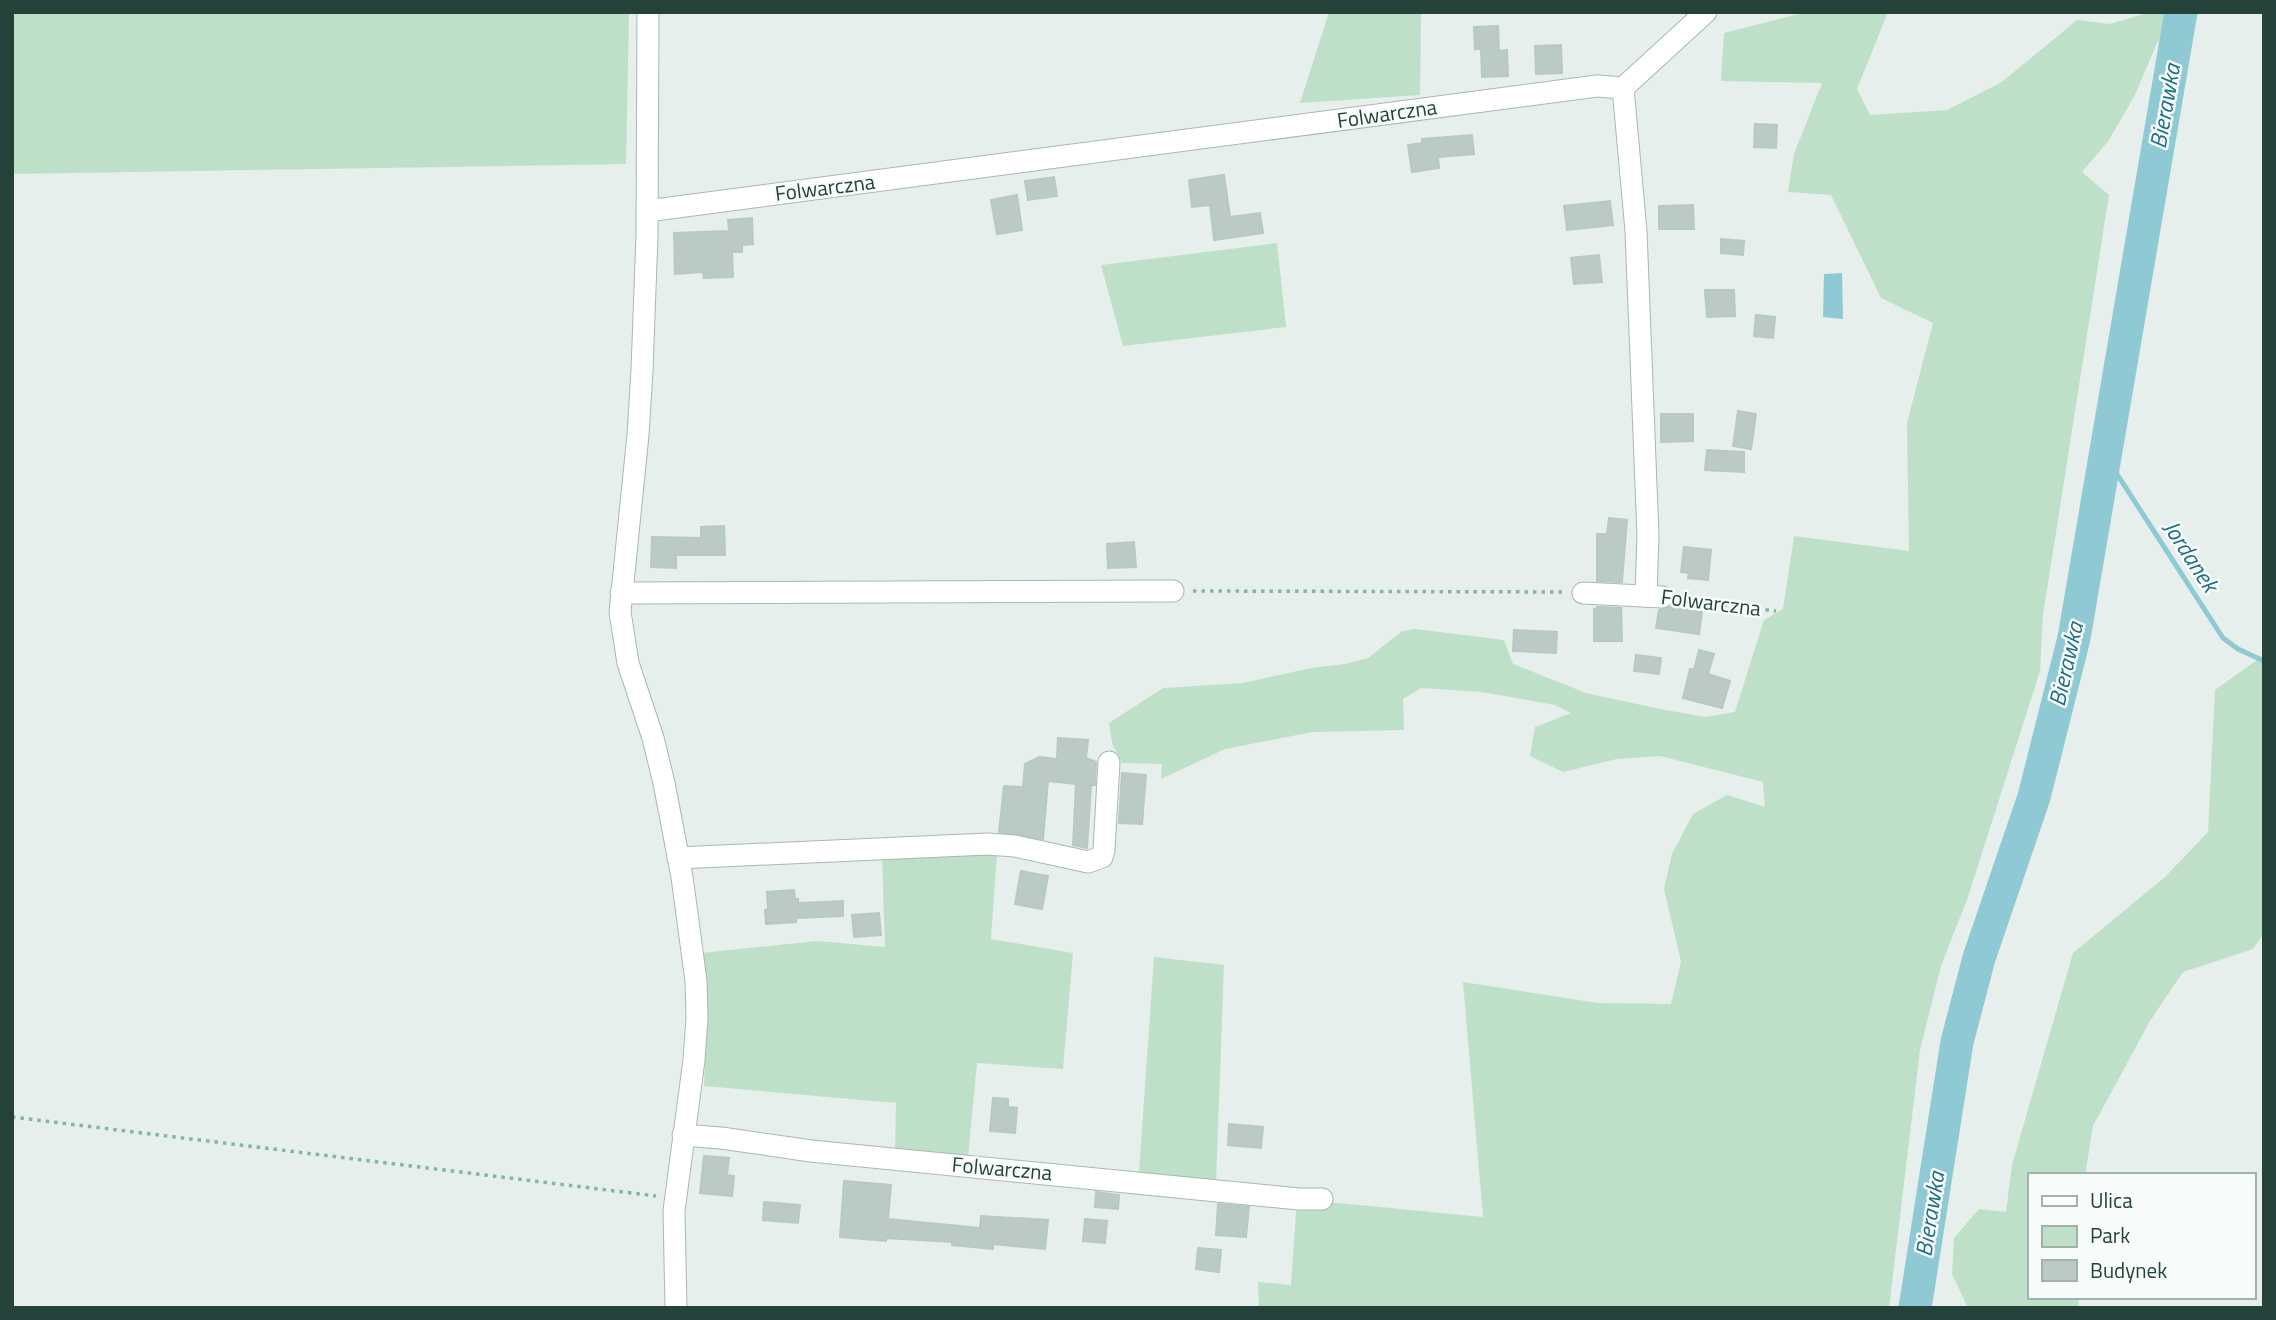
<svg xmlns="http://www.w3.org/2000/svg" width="2276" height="1320" viewBox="0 0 2276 1320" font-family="'Titillium Web',sans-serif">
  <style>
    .green { fill: #bfe0c8 }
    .water { fill: #8ec9d4 }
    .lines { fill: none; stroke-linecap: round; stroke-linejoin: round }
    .stream { stroke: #8ec9d4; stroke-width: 5 }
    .river { stroke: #8ec9d4; stroke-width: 33 }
    .building { fill: #bbcac4; stroke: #b8c9c2; stroke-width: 2 }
    .minor-casing { stroke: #a8b8b2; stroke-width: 23 }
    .path { stroke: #86b3a5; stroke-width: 3.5; stroke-dasharray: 3.5 5; stroke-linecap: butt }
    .minor { stroke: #fff; stroke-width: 21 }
    .labels { text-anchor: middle; stroke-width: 5; stroke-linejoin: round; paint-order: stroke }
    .street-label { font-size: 21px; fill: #24423a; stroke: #f7fbf9 }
    .water-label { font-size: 23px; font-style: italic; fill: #1c6f80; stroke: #f7fbf9 }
  </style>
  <rect width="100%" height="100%" fill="#e6efeb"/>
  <!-- green -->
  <g class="green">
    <polygon points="12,12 629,12 626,164 12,174"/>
    <polygon points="1329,12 1421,12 1420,95 1300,103"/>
    <polygon points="1806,12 1888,12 1857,89 1870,115 1947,110 2002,82 2077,20 2110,24 2150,12 2172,12 2167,42 2158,41 2134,97 2109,140 2082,172 2109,195 2043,615 2040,671 1968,897 1941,966 1920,1050 1889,1308 1259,1308 1258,1282 1291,1285 1297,1199 1483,1217 1463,982 1598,1003 1671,1004 1681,962 1664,889 1672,854 1693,814 1727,795 1765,807 1763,782 1660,756 1617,759 1563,772 1530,756 1535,727 1571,713 1555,705 1482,692 1421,688 1403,699 1404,730 1313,732 1225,749 1161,779 1162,764 1122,763 1112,743 1109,723 1163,688 1243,683 1311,668 1345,664 1368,658 1402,631 1415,629 1504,640 1513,664 1586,693 1660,709 1705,717 1735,712 1764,620 1783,609 1794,536 1909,551 1907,423 1933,323 1881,298 1831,195 1788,192 1794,154 1822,83 1721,81 1724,33"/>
    <polygon points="1277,243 1286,327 1123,346 1101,265"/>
    <polygon points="2264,655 2264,933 2253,949 2183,972 2150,1021 2093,1126 2085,1175 2029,1175 2029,1297 2078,1297 2079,1308 1968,1308 1952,1274 1954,1238 1979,1209 2006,1212 2012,1165 2073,953 2165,877 2208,832 2215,690"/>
    <polygon points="997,853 991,939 1073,953 1063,1069 977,1063 968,1157 895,1151 896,1103 704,1086 707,1002 701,953 817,941 885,947 882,854"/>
    <polygon points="1154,957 1224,965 1216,1181 1139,1173"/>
  </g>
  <!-- water -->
  <polygon class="water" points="1842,273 1843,319 1823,317 1824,274"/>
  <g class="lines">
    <!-- stream -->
    <polyline class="stream" points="2104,454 2223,638 2238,649 2264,661"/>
    <!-- river -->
    <polyline class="river" points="1915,1308 1957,1042 1979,958 2034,797 2074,638 2181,12"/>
  </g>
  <!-- building -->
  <g class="building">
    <polygon points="1498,26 1499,51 1507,50 1508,76 1482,77 1481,49 1475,49 1474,27"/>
    <polygon points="1561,45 1562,73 1536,74 1535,46"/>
    <polygon points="1755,124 1777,125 1776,148 1754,147"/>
    <polygon points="1472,135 1474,154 1438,157 1439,168 1412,172 1408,145 1422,143 1422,139"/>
    <polygon points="1224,175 1230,217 1260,213 1263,233 1214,240 1210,205 1192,207 1189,180"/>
    <polygon points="1054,177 1057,196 1028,200 1025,181"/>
    <polygon points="1017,195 1022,230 997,234 991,200"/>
    <polygon points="1610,201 1613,225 1567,230 1564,206"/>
    <polygon points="1693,205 1694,229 1659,229 1659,206"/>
    <polygon points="752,218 753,244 742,245 742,252 732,252 733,277 704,278 703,272 675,274 674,233 729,231 728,220"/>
    <polygon points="1721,239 1744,241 1743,255 1721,253"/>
    <polygon points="1599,255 1602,282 1574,284 1571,258"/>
    <polygon points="1705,290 1734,290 1735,316 1707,317"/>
    <polygon points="1756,315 1775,317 1773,338 1754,336"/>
    <polygon points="1738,411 1756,414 1751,449 1733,446"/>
    <polygon points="1661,414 1693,414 1693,441 1661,442"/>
    <polygon points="1707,450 1744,452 1744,472 1705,470"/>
    <polygon points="1609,518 1627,520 1622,582 1597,581 1597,534 1607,534"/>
    <polygon points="724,526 725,555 676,555 676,568 651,567 652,537 701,538 701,527"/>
    <polygon points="1134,542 1136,567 1108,568 1107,544"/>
    <polygon points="1684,547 1711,550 1708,580 1688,578 1689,573 1681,572"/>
    <polygon points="1597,607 1621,608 1622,641 1594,641 1594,609 1597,609"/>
    <polygon points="1670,607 1702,612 1699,634 1656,628 1659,610"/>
    <polygon points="1514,630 1557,632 1556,653 1513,651"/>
    <polygon points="1699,650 1714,654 1708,674 1730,681 1722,708 1683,698 1690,669 1694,670"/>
    <polygon points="1636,655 1661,658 1659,674 1634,671"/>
    <polygon points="1058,738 1088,740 1086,758 1096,762 1095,785 1091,785 1087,848 1073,845 1076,784 1048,781 1043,839 999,832 1004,786 1023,787 1025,764 1039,757 1057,759"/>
    <polygon points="1122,773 1146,775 1142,824 1119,823"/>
    <polygon points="1021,871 1048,876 1042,909 1015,904"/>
    <polygon points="794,890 795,899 798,899 798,903 843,901 843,916 796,918 796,922 766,924 765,910 768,909 767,892"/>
    <polygon points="879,913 881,935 854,937 852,915"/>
    <polygon points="993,1098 1008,1099 1008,1107 1017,1108 1015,1133 990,1131"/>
    <polygon points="1229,1124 1263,1127 1261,1148 1228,1145"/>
    <polygon points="704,1156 729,1158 727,1175 734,1176 732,1196 700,1193"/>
    <polygon points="844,1181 891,1185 888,1219 980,1228 981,1216 1048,1220 1045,1249 993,1244 993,1249 952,1245 952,1242 886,1238 886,1241 840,1237"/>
    <polygon points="1096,1192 1119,1195 1118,1209 1095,1207"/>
    <polygon points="764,1202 800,1205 798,1223 763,1220"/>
    <polygon points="1218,1204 1249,1207 1246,1237 1216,1235"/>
    <polygon points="1085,1219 1107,1221 1105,1243 1083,1241"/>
    <polygon points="1198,1248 1221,1250 1219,1272 1196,1269"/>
  </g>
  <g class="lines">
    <!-- minor casing -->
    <g class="minor-casing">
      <g id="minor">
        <polyline points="648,12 647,235 642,370 638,435 620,612 628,663 653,738 664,783 682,877 696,981 697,1018 694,1060 674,1211 676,1308"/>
        <polyline points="1623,88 1706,12"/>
        <polyline points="647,211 1597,86 1623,88 1636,231 1648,536 1646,596"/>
        <polyline points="621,593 1173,591"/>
        <polyline points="1583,593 1662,597"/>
        <polyline points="678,858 987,844 1015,846 1088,862 1102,857 1104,850 1109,762"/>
        <polyline points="683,1135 721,1138 811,1151 1299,1199 1322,1199"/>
      </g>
    </g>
    <!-- path -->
    <g class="path">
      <polyline points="1193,591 1567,592"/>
      <polyline points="1681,600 1776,611"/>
      <polyline points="12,1117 656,1196"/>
    </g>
    <!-- minor -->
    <use href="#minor" class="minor"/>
  </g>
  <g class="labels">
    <!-- street labels -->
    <g class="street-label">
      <text transform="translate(1387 114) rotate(-8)" y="7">Folwarczna</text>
      <text transform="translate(825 188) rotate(-7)" y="7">Folwarczna</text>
      <text transform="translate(1711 603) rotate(7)" y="7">Folwarczna</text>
      <text transform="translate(1002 1169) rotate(5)" y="7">Folwarczna</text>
    </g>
    <!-- water labels -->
    <g class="water-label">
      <text transform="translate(2165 106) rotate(-80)" y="8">Bierawka</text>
      <text transform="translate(2191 556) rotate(57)" y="8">Jordanek</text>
      <text transform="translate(2066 664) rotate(-77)" y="8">Bierawka</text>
      <text transform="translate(1930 1214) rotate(-81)" y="8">Bierawka</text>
    </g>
  </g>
  <!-- border -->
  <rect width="2276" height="1320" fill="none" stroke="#24423a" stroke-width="28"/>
  <!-- legend -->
  <rect x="2028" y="1173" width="228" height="126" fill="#f7fbf9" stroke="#a3b1ad" stroke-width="2"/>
  <rect x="2042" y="1196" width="35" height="10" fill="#ffffff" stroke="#a3b1ad" stroke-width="2"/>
  <text x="2090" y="1208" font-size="21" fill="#24423a">Ulica</text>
  <rect x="2042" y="1226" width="35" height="21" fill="#bfe0c8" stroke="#a3b1ad" stroke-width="2"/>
  <text x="2090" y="1243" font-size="21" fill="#24423a">Park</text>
  <rect x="2042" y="1260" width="35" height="21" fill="#bbcac4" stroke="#a3b1ad" stroke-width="2"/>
  <text x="2090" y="1278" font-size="21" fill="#24423a">Budynek</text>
</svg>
